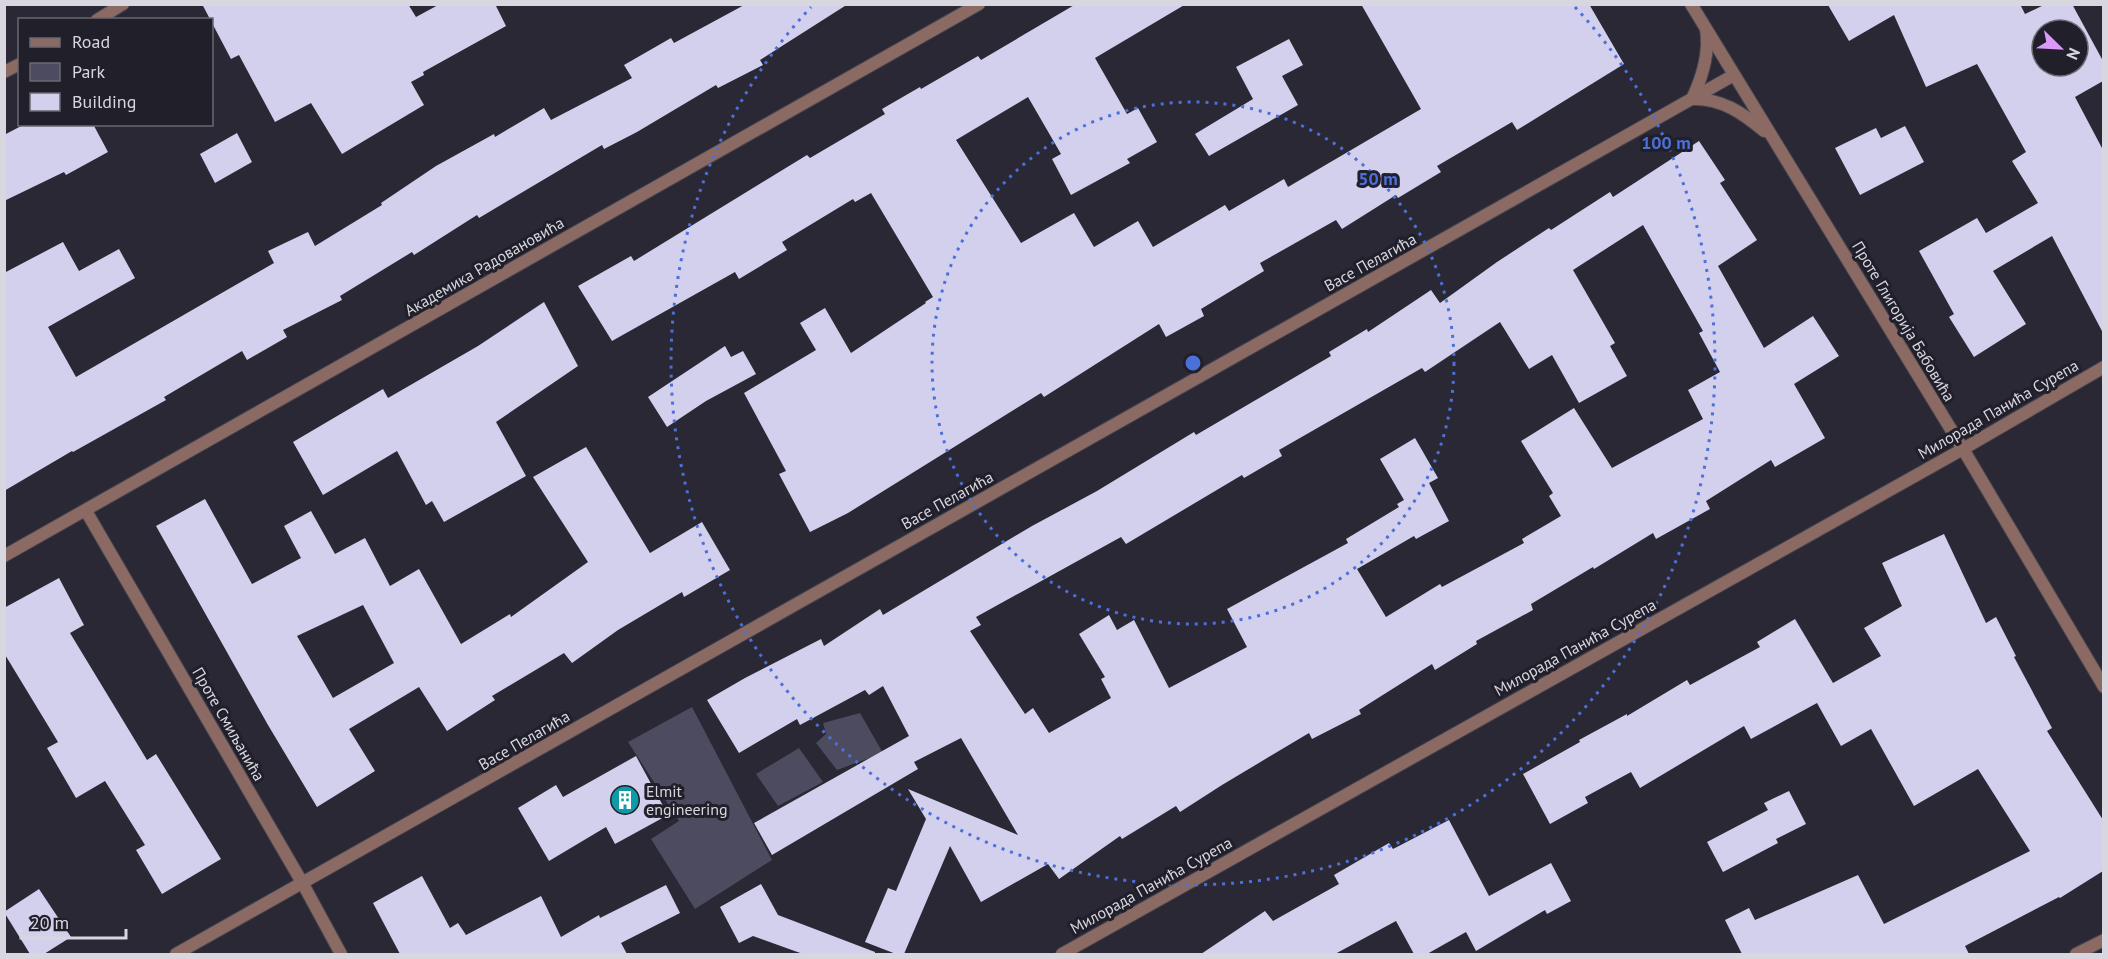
<svg xmlns="http://www.w3.org/2000/svg" width="2108" height="959" viewBox="0 0 2108 959" font-family="'PT Sans',sans-serif">
  <style>
    .green { fill: #4d4b5f }
    .building { fill: #d3d0ee; fill-rule: evenodd }
    .lines { fill: none; stroke-linecap: round; stroke-linejoin: round }
    .street-casing { stroke: #45444f; stroke-width: 14 }
    .street { stroke: #8c6a64; stroke-width: 12 }
    .ring { fill: none; stroke: #4c70da; stroke-width: 3; stroke-dasharray: 3 6 }
    .labels { text-anchor: middle; stroke-width: 6; stroke-linejoin: round; paint-order: stroke }
    .street-label { font-size: 16px; fill: #d8d7df; stroke: #201f2a }
    .poi-label { font-size: 16px; fill: #d8d7df; stroke: #201f2a; text-anchor: start }
    .centre { fill: #4c70da; stroke: #201f2a; stroke-width: 3 }
    .ring-label { font-size: 18px; text-anchor: middle; font-weight: bold; fill: #4c70da; stroke: #201f2a; stroke-width: 6; stroke-linejoin: round; paint-order: stroke }
  </style>
  <rect width="100%" height="100%" fill="#292834"/>
  <!-- green -->
  <g class="green">
    <polygon points="692,707 772,860 695,909 651,839 679,821 628,742"/>
    <polygon points="860,713 883,753 837,770 816,743 826,734 823,723"/>
    <polygon points="799,748 823,782 778,806 756,774"/>
  </g>
  <!-- building -->
  <g class="building">
    <polygon points="202,4 408,4 416,17 440,4 495,4 506,26 423,72 424,75 411,82 424,105 342,154 311,103 275,122 239,55 231,59"/>
    <polygon points="746,4 848,4 760,60 763,65 718,88 716,85 637,132 604,149 602,145 479,218 477,215 414,255 412,252 340,296 342,300 283,330 287,337 247,360 242,351 164,397 166,400 73,452 72,451 4,491 4,273 63,242 79,271 119,249 135,278 48,327 76,377 274,263 268,251 308,232 315,246 382,205 381,203 436,166 494,134 495,137 544,108 551,120 632,78 624,65 671,38 674,43"/>
    <polygon points="1076,4 1186,4 1095,58 1127,114 1138,108 1157,142 1127,159 1130,163 1071,195 1052,159 1061,154 1028,97 956,140 1021,243 1074,213 1094,247 1138,221 1153,247 1225,205 1229,211 1284,179 1288,187 1421,109 1361,4 1589,4 1624,64 1517,130 1512,122 1437,166 1441,172 1398,198 1396,195 1342,229 1336,220 1260,263 1264,271 1201,309 1204,316 1166,337 1159,324 1044,397 1041,393 848,513 810,532 779,474 786,471 744,393 816,350 800,323 825,308 851,353 926,303 925,302 933,297 871,193 855,202 853,199 782,242 787,250 739,279 735,272 612,341 578,286 631,256 634,261 807,155 810,158 885,114 882,109 920,87 921,89 978,56 981,60"/>
    <path d="M2020,4L2025,14L2046,4H2072L2103,61V81L2075,97L2103,150V333L2052,236L1993,271L2026,324L1974,357L1949,317L1954,314L1919,251L1977,218L1986,233L2038,203L2012,161L2026,152L1977,64L1926,87L1894,15L1849,41L1828,5ZM2042,30H2078V66H2042Z"/>
    <polygon points="1289,39 1303,65 1282,76 1298,105 1209,156 1195,134 1253,99 1236,67"/>
    <polygon points="25,124 93,124 108,152 66,175 64,172 4,201 4,135"/>
    <polygon points="1905,126 1924,162 1860,195 1835,148 1876,128 1881,138"/>
    <polygon points="237,133 252,162 215,183 200,154"/>
    <path d="M1699,141L1725,180L1720,183L1757,240L1718,266L1764,348L1813,316L1839,356L1794,384L1825,438L1775,467L1771,460L1706,501L1710,509L1656,539L1653,533L1594,569L1593,567L1531,604L1533,610L1476,641L1477,644L1435,670L1432,664L1359,710L1361,714L1312,739L1309,733L1222,785L1180,812L1176,806L1122,839L1120,836L1059,879L1048,864L981,902L950,846L904,954H896L865,942L888,888L896,891L926,819L908,789L1018,835L961,738L914,762L918,769L772,855L754,823L909,736L883,686L869,695L865,690L800,725L797,719L739,753L707,700L745,678L821,639L824,646L880,609L883,615L1032,526L1097,491L1194,432L1196,435L1331,356L1329,352L1367,329L1368,332L1431,290L1440,303L1497,262L1549,228L1551,230L1610,192L1613,197ZM1643,225L1703,331L1699,333L1720,372L1688,390L1703,419L1612,468L1574,408L1521,441L1553,493L1549,496L1561,516L1522,539L1524,543L1442,587L1440,584L1386,617L1357,569L1414,536L1416,539L1449,521L1429,483L1438,478L1415,438L1380,459L1404,500L1397,504L1399,507L1346,539L1348,543L1227,609L1247,647L1169,688L1134,620L1117,630L1109,615L1079,634L1105,677L1101,679L1111,698L1049,733L1033,708L1025,714L970,631L981,625L976,617L1121,537L1126,544L1242,475L1244,478L1282,456L1279,450L1422,368L1425,372L1500,322L1529,369L1552,355L1579,403L1627,376L1610,346L1615,343L1573,270Z"/>
    <polygon points="544,302 578,366 496,422 526,476 444,522 432,501 426,505 397,451 323,495 293,442 383,389 388,398 478,346"/>
    <polygon points="725,346 731,357 743,351 756,374 706,401 667,427 648,397"/>
    <path d="M586,447L650,553L702,522L730,570L684,597L682,592L618,630L572,663L564,653L492,696L495,700L447,731L419,687L349,729L375,771L317,807L268,725L156,526L205,499L252,584L301,558L284,526L311,511L335,554L365,538L390,586L419,569L461,644L510,614L511,617L588,562L533,477ZM363,605L394,663L333,698L297,636Z"/>
    <polygon points="1944,534 1986,623 1996,617 2016,656 2014,657 2052,728 2047,731 2103,820 2103,871 2060,898 2059,897 1965,946 1969,954 1742,954 1725,920 1749,908 1755,920 1858,875 1884,924 2030,851 1978,769 1914,806 1871,729 1841,746 1817,703 1751,739 1744,726 1640,788 1631,772 1585,797 1588,803 1550,824 1523,774 1580,742 1579,740 1627,714 1627,716 1687,680 1690,685 1760,647 1757,642 1795,619 1833,683 1881,656 1864,628 1902,606 1882,563"/>
    <polygon points="59,578 84,625 70,633 147,760 156,754 221,859 162,894 136,850 145,845 105,781 76,798 47,748 58,742 4,653 4,608"/>
    <polygon points="636,756 668,815 615,844 606,827 549,861 518,808 556,785 563,797"/>
    <polygon points="1789,791 1806,824 1776,839 1778,843 1723,872 1707,842 1768,810 1764,803"/>
    <polygon points="1449,820 1489,896 1551,863 1571,901 1547,914 1545,910 1476,951 1466,932 1427,954 1414,954 1396,921 1335,954 1201,954 1265,911 1273,921 1339,884 1334,875 1389,843 1393,849"/>
    <polygon points="422,876 450,928 458,923 466,935 541,896 561,937 599,915 600,918 666,885 680,913 621,943 627,954 400,954 373,903"/>
    <polygon points="761,884 778,915 875,952 875,954 803,954 753,936 739,943 720,907"/>
    <polygon points="39,889 71,937 44,954 30,954 4,912"/>
  </g>
  <g class="lines">
    <!-- street casing -->
    <g class="street-casing">
      <g id="street">
        <polyline points="1691,4 1963,449 2104,687"/>
        <polyline points="97,20 123,4"/>
        <path d="M1706,29C1710,54 1702,78 1692,99C1721,98 1743,113 1764,131"/>
        <polyline points="4,72 20,64"/>
        <polyline points="86,511 303,884 341,954"/>
        <polyline points="4,556 979,4"/>
        <polyline points="176,954 1734,75"/>
        <polyline points="1062,954 1963,449 2104,367"/>
        <polyline points="2076,954 2104,940"/>
      </g>
    </g>
    <!-- street -->
    <use href="#street" class="street"/>
  </g>
  <!-- distance rings -->
  <g class="ring">
    <circle cx="1193" cy="363" r="261"/>
    <path d="M1575 7A522 522 0 1 1 811 7"/>
  </g>
  <!-- icons -->
  <defs>
    <g id="building-disc" transform="scale(1.5)"><circle r="9.5" fill="#0f9aa8" stroke="#201f2a"/><path d="M-4-6H4V6H1V3H-1V6H-4ZM-2.5-4.3h1.7v1.8h-1.7ZM.8-4.3h1.7v1.8H.8ZM-2.5-1h1.7V.8h-1.7ZM.8-1h1.7V.8H.8Z" fill="#fff"/></g>
  </defs>
  <g fill-rule="evenodd">
    <use href="#building-disc" x="625" y="800"/>
  </g>
  <g class="labels">
    <!-- street labels -->
    <g class="street-label">
      <text transform="translate(1370 262) rotate(-29)" y="6">Васе Пелагића</text>
      <text transform="translate(484 266) rotate(-30)" y="6">Академика Радовановића</text>
      <text transform="translate(1904 321) rotate(59)" y="6">Проте Глигорија Бабовића</text>
      <text transform="translate(1998 409) rotate(-30)" y="6">Милорада Панића Сурепа</text>
      <text transform="translate(947 500) rotate(-29)" y="6">Васе Пелагића</text>
      <text transform="translate(1575 647) rotate(-29)" y="6">Милорада Панића Сурепа</text>
      <text transform="translate(229 724) rotate(60)" y="6">Проте Смиљанића</text>
      <text transform="translate(524 740) rotate(-30)" y="6">Васе Пелагића</text>
      <text transform="translate(1151 885) rotate(-29)" y="6">Милорада Панића Сурепа</text>
    </g>
    <!-- poi labels -->
    <g class="poi-label">
      <text x="646" y="797">Elmit<tspan x="646" dy="18">engineering</tspan></text>
    </g>
  </g>
  <circle cx="1193" cy="363" r="9" class="centre"/>
  <g class="ring-label">
    <text x="1666" y="149">100 m</text>
    <text x="1378" y="185">50 m</text>
  </g>
  <!-- border -->
  <rect width="2108" height="959" fill="none" stroke="#d8d7df" stroke-width="12"/>
  <!-- legend -->
  <rect x="18" y="18" width="195" height="108" fill="#201f2a" stroke="#6a6972" stroke-width="1.5"/>
  <rect x="30" y="38" width="30" height="9" fill="#8c6a64" stroke="#6a6972" stroke-width="1.5"/>
  <text x="72" y="48" font-size="18" fill="#d8d7df">Road</text>
  <rect x="30" y="63" width="30" height="18" fill="#4d4b5f" stroke="#6a6972" stroke-width="1.5"/>
  <text x="72" y="78" font-size="18" fill="#d8d7df">Park</text>
  <rect x="30" y="93" width="30" height="18" fill="#d3d0ee" stroke="#6a6972" stroke-width="1.5"/>
  <text x="72" y="108" font-size="18" fill="#d8d7df">Building</text>
  <!-- north arrow -->
  <g transform="translate(2060 48) rotate(114)"><circle r="28" fill="#201f2a" stroke="#6a6972" stroke-width="1.5"/>
  <path d="M0-4.5L10 22L0 15L-10 22Z" fill="#d99af8"/>
  <text y="-9" font-size="16" font-weight="bold" text-anchor="middle" fill="#d8d7df">N</text>
  </g>
  <!-- scale -->
  <path d="M21 929v9h105v-9" fill="none" stroke="#d8d7df" stroke-width="3"/>
  <text x="30" y="929" font-size="18" fill="#d8d7df" stroke="#201f2a" stroke-width="4.5" paint-order="stroke">20 m</text>
</svg>
